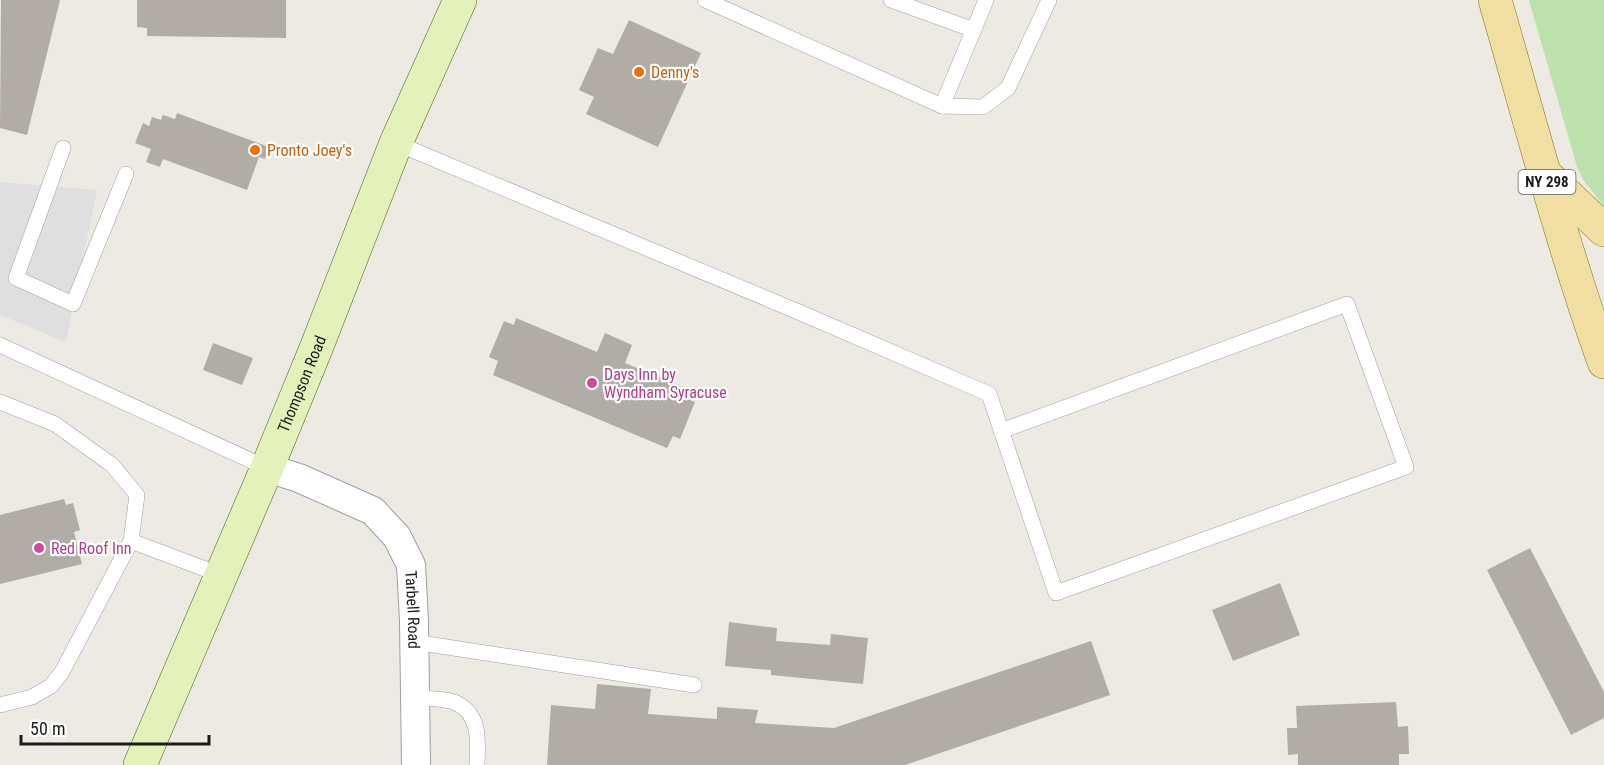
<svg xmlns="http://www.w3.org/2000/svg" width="1604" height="765" viewBox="0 0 1604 765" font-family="'Roboto Condensed',sans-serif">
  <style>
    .grass { fill: #bce1ad }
    .parking { fill: #dfdfdf }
    .building { fill: #b1aca5 }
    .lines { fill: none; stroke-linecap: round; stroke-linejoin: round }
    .lane-casing { stroke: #9f9f9f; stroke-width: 16 }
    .street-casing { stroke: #9f9f9f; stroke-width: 30 }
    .secondary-casing { stroke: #4a6410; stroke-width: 34 }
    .primary-casing { stroke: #837410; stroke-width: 34 }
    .lane { stroke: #fff; stroke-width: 15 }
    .street { stroke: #fff; stroke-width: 28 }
    .secondary { stroke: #e4f1bb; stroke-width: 33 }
    .primary { stroke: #f0dea2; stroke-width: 33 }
    .food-dot { fill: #e8710a; stroke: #fff; stroke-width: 2 }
    .hotel-dot { fill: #d1479c; stroke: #fff; stroke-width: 2 }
    .labels { text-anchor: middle; stroke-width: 4.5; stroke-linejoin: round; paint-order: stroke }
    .shield { fill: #fff; stroke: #5f5f5f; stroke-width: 1.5 }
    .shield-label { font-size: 15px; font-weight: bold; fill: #1b1b1b }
    .food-label { font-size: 16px; fill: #c56008; stroke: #fff; text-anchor: start }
    .hotel-label { font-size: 16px; fill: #b23c85; stroke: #fff; text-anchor: start }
    .street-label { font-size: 16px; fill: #1b1b1b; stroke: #fff }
  </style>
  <rect width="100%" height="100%" fill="#eceae2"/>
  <!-- grass -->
  <polygon class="grass" points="1529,0 1604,0 1604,206 1584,181 1577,167"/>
  <!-- parking -->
  <polygon class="parking" points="0,182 97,190 66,342 0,315"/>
  <!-- building -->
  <g class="building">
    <polygon points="1,0 60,0 27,135 0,128"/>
    <polygon points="137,0 286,0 286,38 147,36 147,28 137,27"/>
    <polygon points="629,20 701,53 658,147 586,114 594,97 579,90 598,48 613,54"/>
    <polygon points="177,113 269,147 265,159 259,157 247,190 163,159 160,167 146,162 151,149 135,143 143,123 149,126 152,117 161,120 163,115 175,119"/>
    <polygon points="516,318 597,352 605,333 632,345 625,363 691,391 688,399 695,402 680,439 673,436 667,448 493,375 498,361 489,357 504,321 514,325"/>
    <polygon points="213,343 253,358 242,385 203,370"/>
    <polygon points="64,499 66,505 73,503 80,530 74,532 82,564 0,584 0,515"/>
    <polygon points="1530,548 1604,692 1604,718 1571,735 1487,570"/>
    <polygon points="1280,583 1300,635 1233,661 1212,610"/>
    <polygon points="729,622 777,628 776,641 830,645 831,634 868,638 863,684 771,675 771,670 725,666"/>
    <polygon points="1091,641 1110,695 905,765 547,765 551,705 595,709 597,684 651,689 648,714 717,719 717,707 758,710 755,723 834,728"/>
    <polygon points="1396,702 1398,727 1408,726 1409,754 1399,754 1399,765 1298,765 1298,754 1288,755 1287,728 1297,728 1296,706"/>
  </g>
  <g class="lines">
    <!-- lane casing -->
    <g class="lane-casing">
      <g id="lane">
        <polyline points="705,0 942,106 983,107 1008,88 1049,0"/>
        <polyline points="891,0 974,30"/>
        <polyline points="942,106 986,0"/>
        <polyline points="396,143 801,313 989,394 1056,593 1406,467 1347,304 1001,431"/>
        <polyline points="63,148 16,278 73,304 126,174"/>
        <polyline points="0,345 267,468"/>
        <polyline points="0,402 55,424 112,465 137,495 131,541 62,672 51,686 32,697 0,705"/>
        <polyline points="131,541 221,575"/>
        <polyline points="414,642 694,685"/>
        <path d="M415,697C427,699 443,698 454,702C481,713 478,741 477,765"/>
      </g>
    </g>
    <!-- street casing -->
    <g class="street-casing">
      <g id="street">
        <path id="s1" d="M267,468L299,478L373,511L397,537L411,565L414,621L416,765"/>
      </g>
    </g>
    <!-- secondary casing -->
    <g class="secondary-casing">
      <g id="secondary">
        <path id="s2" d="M140,765L267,468L317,346L396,143L460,0"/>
      </g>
    </g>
    <!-- primary casing -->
    <g class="primary-casing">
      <g id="primary">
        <path d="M1495,0C1530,121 1562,244 1604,362"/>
        <polyline points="1546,175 1604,230"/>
      </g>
    </g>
    <!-- lane -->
    <use href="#lane" class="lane"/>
    <!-- street -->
    <use href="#street" class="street"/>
    <!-- secondary -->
    <use href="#secondary" class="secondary"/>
    <!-- primary -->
    <use href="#primary" class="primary"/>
  </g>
  <!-- markers -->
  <g class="food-dot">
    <circle cx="639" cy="72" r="6"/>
    <circle cx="255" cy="150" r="6"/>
  </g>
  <g class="hotel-dot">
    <circle cx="592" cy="383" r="6"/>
    <circle cx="39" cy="548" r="6"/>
  </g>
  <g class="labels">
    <!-- shield labels -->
    <rect class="shield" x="1518.5" y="170" width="57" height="24" rx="4.5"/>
    <g class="shield-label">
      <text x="1547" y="187">NY 298</text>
    </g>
    <!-- food labels -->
    <g class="food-label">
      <text x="651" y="78">Denny's</text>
      <text x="267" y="156">Pronto Joey's</text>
    </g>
    <!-- hotel labels -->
    <g class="hotel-label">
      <text x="604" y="380">Days Inn by<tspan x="604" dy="18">Wyndham Syracuse</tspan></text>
      <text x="51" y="554">Red Roof Inn</text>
    </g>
    <!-- street labels -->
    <g class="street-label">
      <text dy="6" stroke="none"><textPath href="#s2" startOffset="414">Thompson Road</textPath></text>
      <text dy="6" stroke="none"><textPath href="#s1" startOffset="226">Tarbell Road</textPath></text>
    </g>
  </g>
  <!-- scale -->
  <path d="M21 735v9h188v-9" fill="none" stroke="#1b1b1b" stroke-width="3"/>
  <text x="30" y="735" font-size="18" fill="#1b1b1b" stroke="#ffffff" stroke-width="4.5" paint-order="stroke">50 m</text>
</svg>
